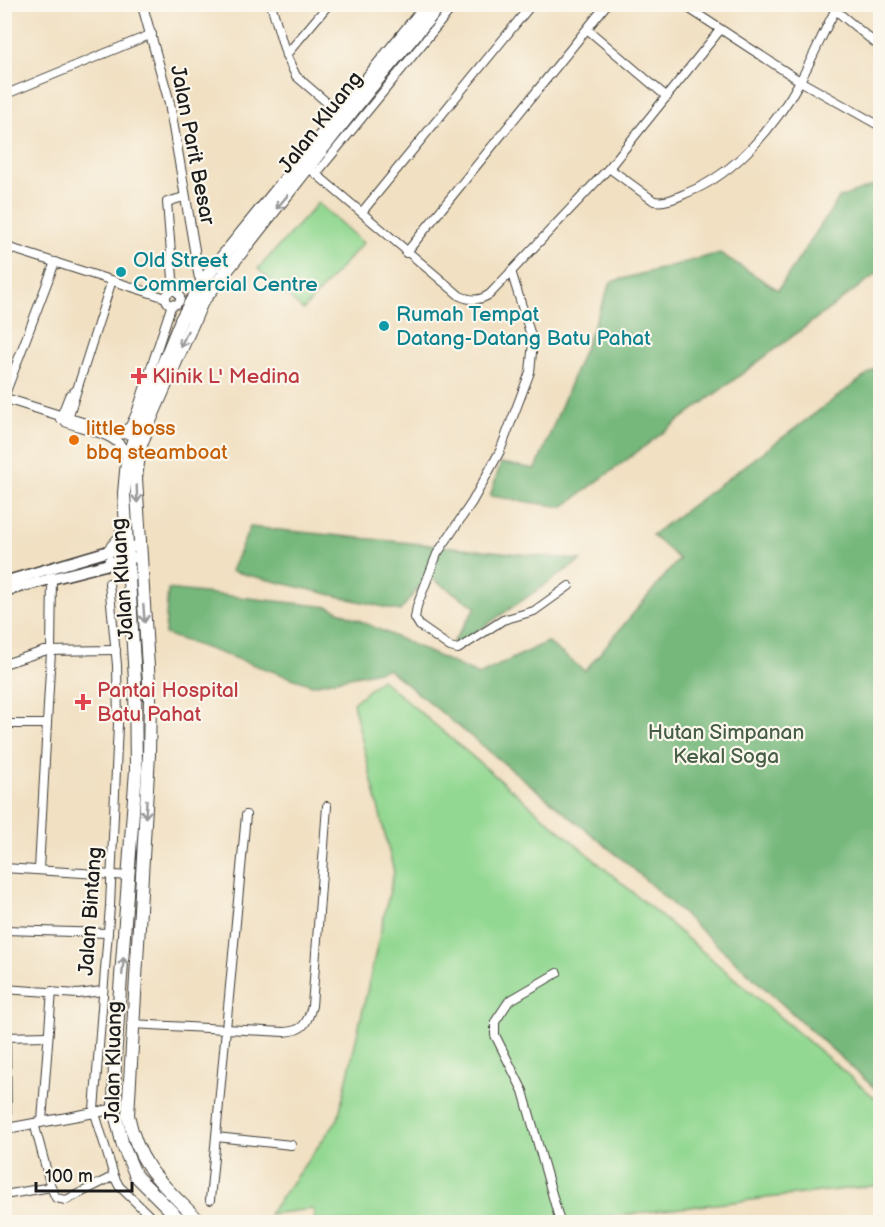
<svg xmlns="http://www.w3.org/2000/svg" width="885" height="1227" viewBox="0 0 885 1227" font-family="'Balsamiq Sans',sans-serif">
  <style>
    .green { fill: #93d892; stroke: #587a57; stroke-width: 1.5 }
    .forest { fill: #76b87c; stroke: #496a4c; stroke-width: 1.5 }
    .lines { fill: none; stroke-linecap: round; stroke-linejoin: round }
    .minor-casing { stroke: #3c3935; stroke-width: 10 }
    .tertiary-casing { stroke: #3c3935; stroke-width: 11 }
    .secondary-casing { stroke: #3c3935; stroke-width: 13 }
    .trunk-casing { stroke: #3c3935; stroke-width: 14 }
    .minor { stroke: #fff; stroke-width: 8 }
    .tertiary { stroke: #fff; stroke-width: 9 }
    .secondary { stroke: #fff; stroke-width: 10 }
    .trunk { stroke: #fff; stroke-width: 12 }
    .oneway { stroke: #999 }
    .culture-dot { fill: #0f9aa8; stroke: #fbf7ec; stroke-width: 2 }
    .health-dot { fill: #e0444e; stroke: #fbf7ec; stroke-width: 2 }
    .food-dot { fill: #e8710a; stroke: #fbf7ec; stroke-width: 2 }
    .labels { text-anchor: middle; stroke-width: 4.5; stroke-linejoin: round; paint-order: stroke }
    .street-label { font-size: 21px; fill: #1c1c1c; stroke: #fbf7ec }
    .culture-label { font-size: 21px; fill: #0d838f; stroke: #fbf7ec; text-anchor: start }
    .health-label { font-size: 21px; fill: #be3a42; stroke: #fbf7ec; text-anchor: start }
    .food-label { font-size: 21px; fill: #c56008; stroke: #fbf7ec; text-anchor: start }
    .park-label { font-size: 21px; fill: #465e45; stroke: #fbf7ec }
  </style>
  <rect width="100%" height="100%" fill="#fbf7ec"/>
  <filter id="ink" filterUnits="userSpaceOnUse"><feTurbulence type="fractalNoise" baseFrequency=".0167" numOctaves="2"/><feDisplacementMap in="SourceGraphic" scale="12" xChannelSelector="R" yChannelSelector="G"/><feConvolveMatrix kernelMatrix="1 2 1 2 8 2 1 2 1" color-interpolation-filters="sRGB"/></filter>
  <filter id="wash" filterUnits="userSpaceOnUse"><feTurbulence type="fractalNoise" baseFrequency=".008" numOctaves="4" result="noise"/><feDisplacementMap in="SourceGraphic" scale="24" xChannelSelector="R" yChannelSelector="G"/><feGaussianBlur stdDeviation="1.35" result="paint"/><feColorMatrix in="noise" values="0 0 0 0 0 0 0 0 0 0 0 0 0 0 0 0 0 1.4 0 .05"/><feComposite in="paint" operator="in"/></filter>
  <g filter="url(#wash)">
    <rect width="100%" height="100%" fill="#f1e0c2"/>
    <!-- green -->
    <g class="green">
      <polygon points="318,203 363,243 303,310 258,269"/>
      <polygon points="381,679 880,1102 880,1185 560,1222 315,1222 313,1209 269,1214 338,1119 394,872 353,703"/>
    </g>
    <!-- forest -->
    <g class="forest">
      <polygon points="880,183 880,271 563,507 490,496 501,463 536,469 611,282 720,253 778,290 839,198"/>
      <polygon points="880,365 880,1093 628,864 388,669 312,685 165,634 168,589 330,607 479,675 547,642 585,671 679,559 652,535"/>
      <polygon points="250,527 581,560 460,643 453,642 476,607 428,576 400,611 231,571"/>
    </g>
  </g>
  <g filter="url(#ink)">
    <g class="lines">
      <!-- minor casing -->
      <g class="minor-casing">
        <g id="minor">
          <polyline points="271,4 286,55 296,76 338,112"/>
          <polyline points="682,4 800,81 880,126"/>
          <polyline points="828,4 880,47"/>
          <polyline points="587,29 667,97"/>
          <polyline points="286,55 329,4"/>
          <polyline points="4,95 152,34"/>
          <path d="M309,168L460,296C472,301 479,301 490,294L609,168L720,30"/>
          <path d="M609,168L654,201C667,203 677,197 689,192C736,173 776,125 800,81C813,58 822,34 835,11"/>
          <polyline points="316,174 455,4"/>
          <polyline points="362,212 532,4"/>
          <polyline points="4,246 166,298"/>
          <polyline points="406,253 607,4"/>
          <polyline points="511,271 533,342 530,372 500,451 472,502 437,554 417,606 415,618 420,626 450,647 458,649 503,620 534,611 569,586"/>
          <polyline points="174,291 167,202 184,197"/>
          <circle cx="173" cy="298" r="7"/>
          <polyline points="4,397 55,262"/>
          <polyline points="60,419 69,396 75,391"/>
          <polyline points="67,421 112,280"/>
          <polyline points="119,434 130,426 136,413 172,304"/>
          <polyline points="109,583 117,665 118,724 110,906 94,1110 114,1176 119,1186 156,1222"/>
          <polyline points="4,664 44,651 116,650"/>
          <polyline points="4,724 47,724"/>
          <polyline points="4,868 129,876"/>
          <polyline points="39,869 51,651 52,577"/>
          <polyline points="4,930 108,933"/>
          <polyline points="557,973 509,1001 495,1022 495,1035 523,1091 560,1222"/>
          <polyline points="4,989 78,994 102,991"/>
          <path d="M132,1024L284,1032C303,1031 307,1024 312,1006L327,806"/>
          <polyline points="4,1037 47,1036"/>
          <polyline points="6,1037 7,1128"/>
          <polyline points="42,1121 52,991"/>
          <polyline points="34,1123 51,1187 56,1198 66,1200 114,1176"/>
          <polyline points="216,1137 291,1145"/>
          <polyline points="4,1195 51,1187"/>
          <polyline points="210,1200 246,815"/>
        </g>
      </g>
      <!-- tertiary casing -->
      <g class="tertiary-casing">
        <g id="tertiary">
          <polyline points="142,4 169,101 199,276 205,284"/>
          <polyline points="4,398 119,434 126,434 137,428"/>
          <path d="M66,422C86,430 123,433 127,459"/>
          <polyline points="4,1129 114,1109"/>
        </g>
      </g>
      <!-- secondary casing -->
      <g class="secondary-casing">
        <g id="secondary">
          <polyline points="4,582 109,551 139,546"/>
          <polyline points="4,591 140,556"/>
        </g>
      </g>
      <!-- trunk casing -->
      <g class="trunk-casing">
        <g id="trunk">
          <polyline points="109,551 121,537 123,527"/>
          <polyline points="110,562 125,574 129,582"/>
          <polyline points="182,1222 136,1176 123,1146 114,1109 115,1059 136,770 135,680 124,493 127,461 137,428 181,320 202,282 428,4"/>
          <path d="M200,1222C164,1185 139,1169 128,1115L149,755L150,699L136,478L140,448L150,421L202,302L369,90L441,4"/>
        </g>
      </g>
      <!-- minor -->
      <use href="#minor" class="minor"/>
      <!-- tertiary -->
      <use href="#tertiary" class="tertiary"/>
      <!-- secondary -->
      <use href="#secondary" class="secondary"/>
      <!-- trunk -->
      <use href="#trunk" class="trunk"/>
    </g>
    <!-- one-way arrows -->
    <defs><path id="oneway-shaft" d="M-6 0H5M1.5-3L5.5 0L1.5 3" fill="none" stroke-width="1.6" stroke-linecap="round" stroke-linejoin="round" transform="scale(1.5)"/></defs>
    <g class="oneway">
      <use href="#oneway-shaft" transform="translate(282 202) rotate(130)"/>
      <use href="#oneway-shaft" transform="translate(184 339) rotate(114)"/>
      <use href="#oneway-shaft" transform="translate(137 494) rotate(88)"/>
      <use href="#oneway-shaft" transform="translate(144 614) rotate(86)"/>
      <use href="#oneway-shaft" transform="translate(146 809) rotate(94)"/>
      <use href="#oneway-shaft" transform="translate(123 966) rotate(-85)"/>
    </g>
  </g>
  <!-- markers -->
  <g class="culture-dot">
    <circle cx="121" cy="272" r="6"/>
    <circle cx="384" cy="326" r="6"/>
  </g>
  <g class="health-dot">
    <path d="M136 367h6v6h6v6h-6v6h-6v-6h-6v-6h6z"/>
    <path d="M80 693h6v6h6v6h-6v6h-6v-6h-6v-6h6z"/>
  </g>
  <circle class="food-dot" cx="74" cy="440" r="6"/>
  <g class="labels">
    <!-- street labels -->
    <g class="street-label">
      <text transform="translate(320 122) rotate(-52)" y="7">Jalan Kluang</text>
      <text transform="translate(193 145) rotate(79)" y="7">Jalan Parit Besar</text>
      <text transform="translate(122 579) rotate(-94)" y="7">Jalan Kluang</text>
      <text transform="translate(90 911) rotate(-86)" y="7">Jalan Bintang</text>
      <text transform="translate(113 1062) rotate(-89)" y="7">Jalan Kluang</text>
    </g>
    <!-- culture labels -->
    <g class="culture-label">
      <text x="133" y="267">Old Street<tspan x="133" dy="24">Commercial Centre</tspan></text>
      <text x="396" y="321">Rumah Tempat<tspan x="396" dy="24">Datang-Datang Batu Pahat</tspan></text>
    </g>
    <!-- health labels -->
    <g class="health-label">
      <text x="152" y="383">Klinik L' Medina</text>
      <text x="97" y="697">Pantai Hospital<tspan x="97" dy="24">Batu Pahat</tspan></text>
    </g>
    <!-- food labels -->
    <g class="food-label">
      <text x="86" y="435">little boss<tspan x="86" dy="24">bbq steamboat</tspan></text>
    </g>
    <!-- park labels -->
    <g class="park-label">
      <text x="726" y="739">Hutan Simpanan<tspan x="726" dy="24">Kekal Soga</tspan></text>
    </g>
  </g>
  <!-- margin -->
  <rect width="885" height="1227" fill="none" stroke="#fbf7ec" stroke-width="24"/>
  <!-- scale -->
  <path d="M36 1182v9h96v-9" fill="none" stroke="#1c1c1c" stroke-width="3"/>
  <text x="45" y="1182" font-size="18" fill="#1c1c1c" stroke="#fbf7ec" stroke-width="4.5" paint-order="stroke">100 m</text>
</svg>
